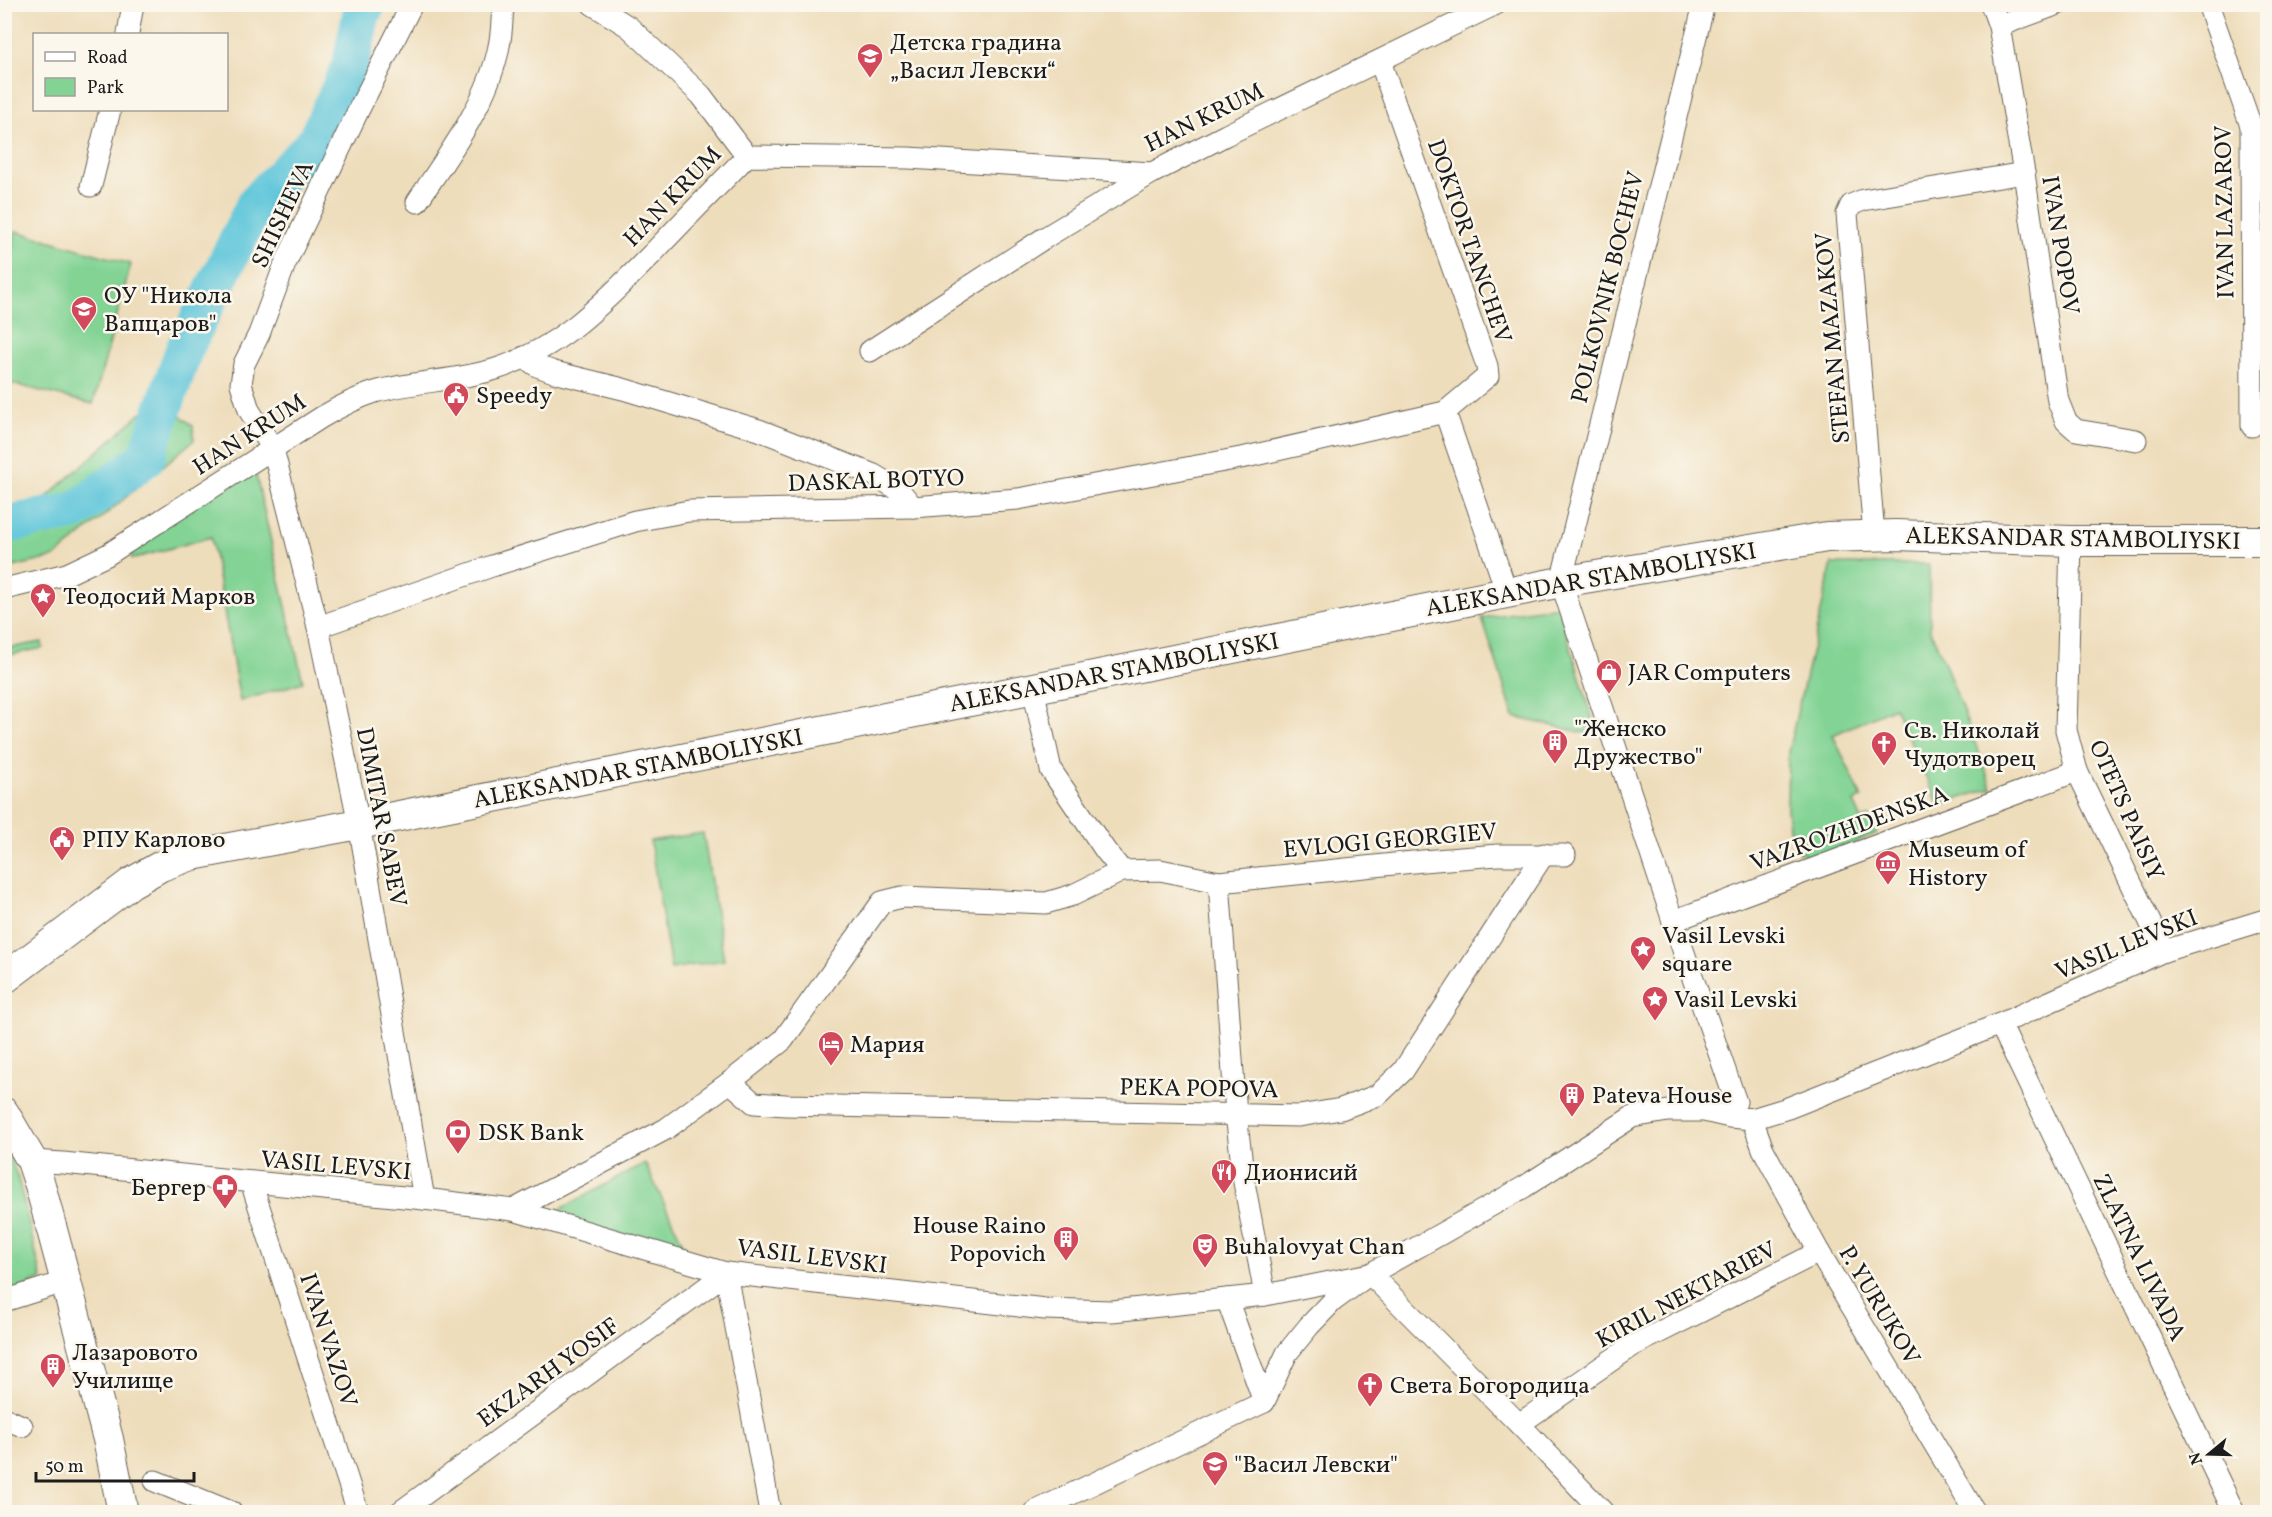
<svg xmlns="http://www.w3.org/2000/svg" width="2272" height="1517" viewBox="0 0 2272 1517" font-family="Vollkorn,serif">
  <style>
    .green { fill: #82d394; stroke: #4f7858; stroke-width: 1.5 }
    .lines { fill: none; stroke-linecap: round; stroke-linejoin: round }
    .river { stroke: #5ec6da; stroke-width: 38 }
    .street-casing { stroke: #666054; stroke-width: 23 }
    .secondary-casing { stroke: #666054; stroke-width: 32 }
    .street { stroke: #fff; stroke-width: 21 }
    .secondary { stroke: #fff; stroke-width: 30 }
    .labels { text-anchor: middle; stroke-width: 5; stroke-linejoin: round; paint-order: stroke }
    .poi-label { font-size: 24px; fill: #1c1c1c; stroke: #fbf7ec; text-anchor: start }
    .street-label { font-size: 24px; fill: #1c1c1c; stroke: #fbf7ec }
  </style>
  <rect width="100%" height="100%" fill="#fbf7ec"/>
  <filter id="ink" filterUnits="userSpaceOnUse"><feTurbulence type="fractalNoise" baseFrequency=".0167" numOctaves="2"/><feDisplacementMap in="SourceGraphic" scale="12" xChannelSelector="R" yChannelSelector="G"/><feConvolveMatrix kernelMatrix="1 2 1 2 8 2 1 2 1" color-interpolation-filters="sRGB"/></filter>
  <filter id="wash" filterUnits="userSpaceOnUse"><feTurbulence type="fractalNoise" baseFrequency=".008" numOctaves="4" result="noise"/><feDisplacementMap in="SourceGraphic" scale="24" xChannelSelector="R" yChannelSelector="G"/><feGaussianBlur stdDeviation="1.35" result="paint"/><feColorMatrix in="noise" values="0 0 0 0 0 0 0 0 0 0 0 0 0 0 0 0 0 1.4 0 .05"/><feComposite in="paint" operator="in"/></filter>
  <g filter="url(#wash)">
    <rect width="100%" height="100%" fill="#edb"/>
    <!-- green -->
    <g class="green">
      <polygon points="16,231 131,264 93,404 5,382 5,280"/>
      <polygon points="158,398 193,426 194,440 55,557 5,569 5,513 40,503"/>
      <polygon points="253,462 303,682 240,701 211,537 132,559 128,541"/>
      <polygon points="1832,564 1929,564 1930,629 1944,661 1992,788 1939,805 1894,707 1833,735 1862,798 1854,802 1862,820 1869,817 1877,833 1807,862 1803,851 1799,853 1789,828 1787,809 1788,752"/>
      <polygon points="1558,606 1598,736 1514,717 1482,618"/>
      <polygon points="5,620 10,648 42,642 43,648 5,656"/>
      <polygon points="703,833 724,960 671,969 650,841"/>
      <polygon points="4,1143 18,1178 42,1279 4,1295"/>
      <polygon points="645,1163 692,1263 542,1219"/>
    </g>
    <g class="lines">
      <!-- river -->
      <polyline class="river" points="4,525 75,511 146,458 184,350 256,202 315,142 350,67 361,15 367,4"/>
    </g>
  </g>
  <g filter="url(#ink)">
    <g class="lines">
      <!-- street casing -->
      <g class="street-casing">
        <g id="street">
          <polyline points="412,4 358,111 285,264 259,334 244,364 241,384 249,410 273,449 318,627 359,824 424,1199"/>
          <polyline points="592,4 629,27 701,95 747,156"/>
          <polyline points="1704,4 1561,582 1673,921 1736,1102"/>
          <polyline points="1991,4 1999,26 2024,173 2058,401 2066,421 2076,430 2136,440"/>
          <polyline points="2208,4 2251,126 2252,426"/>
          <polyline points="1999,26 2058,4"/>
          <polyline points="128,34 133,4"/>
          <polyline points="1380,61 1487,366 1488,376 1445,412 1507,593"/>
          <polyline points="91,186 110,110"/>
          <path d="M417,202C447,157 489,101 499,46C502,33 502,18 503,4"/>
          <polyline points="870,351 1046,237 1152,173"/>
          <polyline points="524,357 537,366 554,372 623,389 759,430 874,475 899,490 913,507"/>
          <polyline points="1874,535 1847,214 1851,205 1863,200 2024,173"/>
          <polyline points="2071,541 2066,730 2077,771 2164,951"/>
          <path d="M4,589L67,574L107,555L322,417C339,407 356,398 375,392C414,381 457,381 496,369C563,347 604,302 652,254C683,221 715,189 747,156L909,158L1152,173L1226,135L1496,4"/>
          <polyline points="318,627 492,566 635,521 689,511 913,507 1018,499 1246,457 1445,412"/>
          <polyline points="1033,688 1051,770 1105,850 1122,871"/>
          <polyline points="1219,882 1236,1114 1244,1182 1265,1295"/>
          <polyline points="1673,921 2077,771"/>
          <polyline points="2000,1024 2234,1512"/>
          <polyline points="730,1082 754,1103 786,1105 1299,1116 1341,1109 1378,1095 1403,1071 1544,854"/>
          <polyline points="1752,1119 1763,1149 1819,1252 1975,1512"/>
          <polyline points="32,1161 63,1163 424,1199 513,1210 726,1273 1045,1309 1112,1311 1265,1295 1370,1274 1524,1187 1632,1117 1668,1111 1704,1111 1730,1117 1752,1119 1788,1108 2000,1024 2164,951 2268,919"/>
          <polyline points="251,1182 358,1512"/>
          <polyline points="513,1210 666,1129 730,1082 783,1040 882,902 902,897 1046,903 1073,895 1122,871 1160,870 1219,882 1423,861 1498,855 1565,855"/>
          <polyline points="1227,1299 1264,1402"/>
          <polyline points="4,1301 67,1281"/>
          <polyline points="4,1418 22,1426"/>
          <polyline points="1519,1424 1632,1346 1819,1252"/>
          <polyline points="155,1481 231,1512"/>
          <polyline points="400,1512 726,1273 770,1512"/>
          <polyline points="1034,1512 1264,1402 1287,1353 1309,1326 1333,1301 1370,1274 1519,1424 1603,1512"/>
        </g>
      </g>
      <!-- secondary casing -->
      <g class="secondary-casing">
        <g id="secondary">
          <polyline points="4,979 131,883 161,866 192,855 359,824 1561,582 1827,537 1896,535 2071,541 2268,541"/>
          <polyline points="4,1113 32,1161 40,1185 108,1439 123,1512"/>
        </g>
      </g>
      <!-- street -->
      <use href="#street" class="street"/>
      <!-- secondary -->
      <use href="#secondary" class="secondary"/>
    </g>
  </g>
  <!-- icons -->
  <defs>
    <g id="school-pin" transform="scale(1.35)"><path d="M0 17L-7.5 6A9.5 9.5 0 1 1 7.5 6Z" fill="#d1495b" stroke="#fbf7ec"/><path d="M0-5L7-2L0 1L-7-2ZM-4 1L0 2.5L4 1V4Q0 6-4 4Z" fill="#fff"/></g>
    <g id="civic-pin" transform="scale(1.35)"><path d="M0 17L-7.5 6A9.5 9.5 0 1 1 7.5 6Z" fill="#d1495b" stroke="#fbf7ec"/><path d="M-.6-6.5H3V-4.5H.6V-3L4-1V1h2V6H-6V1h2V-1L-.6-3ZM-1.2 2.5V6h2.4V2.5Z" fill="#fff"/></g>
    <g id="sight-pin" transform="scale(1.35)"><path d="M0 17L-7.5 6A9.5 9.5 0 1 1 7.5 6Z" fill="#d1495b" stroke="#fbf7ec"/><path d="M0-6L1.8-2.2L6-1.7L2.9 1.2L3.7 5.4L0 3.3L-3.7 5.4L-2.9 1.2L-6-1.7L-1.8-2.2Z" fill="#fff"/></g>
    <g id="shop-pin" transform="scale(1.35)"><path d="M0 17L-7.5 6A9.5 9.5 0 1 1 7.5 6Z" fill="#d1495b" stroke="#fbf7ec"/><path d="M-5-2.5h2.3a2.7 3.5 0 0 1 5.4 0H5L5.5 6h-11ZM-1.5-2.5h3a1.5 2.3 0 0 0-3 0Z" fill="#fff"/></g>
    <g id="building-pin" transform="scale(1.35)"><path d="M0 17L-7.5 6A9.5 9.5 0 1 1 7.5 6Z" fill="#d1495b" stroke="#fbf7ec"/><path d="M-4-6H4V6H1V3H-1V6H-4ZM-2.5-4.3h1.7v1.8h-1.7ZM.8-4.3h1.7v1.8H.8ZM-2.5-1h1.7V.8h-1.7ZM.8-1h1.7V.8H.8Z" fill="#fff"/></g>
    <g id="church-pin" transform="scale(1.35)"><path d="M0 17L-7.5 6A9.5 9.5 0 1 1 7.5 6Z" fill="#d1495b" stroke="#fbf7ec"/><path d="M-1.2-6h2.4v3.5h3.3v2.4h-3.3V6h-2.4V-.1h-3.3v-2.4h3.3Z" fill="#fff"/></g>
    <g id="museum-pin" transform="scale(1.35)"><path d="M0 17L-7.5 6A9.5 9.5 0 1 1 7.5 6Z" fill="#d1495b" stroke="#fbf7ec"/><path d="M0-6L6-3V-2H-6V-3ZM-5-1h2V3h-2ZM-1-1h2V3h-2ZM3-1h2V3H3ZM-6 4H6V6H-6Z" fill="#fff"/></g>
    <g id="hotel-pin" transform="scale(1.35)"><path d="M0 17L-7.5 6A9.5 9.5 0 1 1 7.5 6Z" fill="#d1495b" stroke="#fbf7ec"/><path d="M-6-4.5h1.5V1H6V5H4.5V3h-9V5H-6ZM-4 0a1.8 1.8 0 1 1 3.6 0ZM.5 0V-2.5h3Q6-2.5 6 0Z" fill="#fff"/></g>
    <g id="bank-pin" transform="scale(1.35)"><path d="M0 17L-7.5 6A9.5 9.5 0 1 1 7.5 6Z" fill="#d1495b" stroke="#fbf7ec"/><path d="M-6-4H6V4H-6ZM0-2.3a2.3 2.3 0 1 0 0 4.6a2.3 2.3 0 1 0 0-4.6Z" fill="#fff"/></g>
    <g id="restaurant-pin" transform="scale(1.35)"><path d="M0 17L-7.5 6A9.5 9.5 0 1 1 7.5 6Z" fill="#d1495b" stroke="#fbf7ec"/><path d="M-5-6h1v4h1v-4h1v4h1v-4h1v5L-1.5 .5V6h-2V.5L-5-1ZM5-6V6H3V1.5H1.5Q1.5-4 5-6Z" fill="#fff"/></g>
    <g id="pharmacy-pin" transform="scale(1.35)"><path d="M0 17L-7.5 6A9.5 9.5 0 1 1 7.5 6Z" fill="#d1495b" stroke="#fbf7ec"/><path d="M-2-6h4v4h4v4h-4v4h-4v-4h-4v-4h4Z" fill="#fff"/></g>
    <g id="theatre-pin" transform="scale(1.35)"><path d="M0 17L-7.5 6A9.5 9.5 0 1 1 7.5 6Z" fill="#d1495b" stroke="#fbf7ec"/><path d="M-5-5.5Q0-4 5-5.5V0Q5 5 0 6Q-5 5-5 0ZM-3.3-2.5H-1v1.5H-3.3ZM1-2.5H3.3v1.5H1ZM-2.8 1Q0 5.5 2.8 1Z" fill="#fff"/></g>
  </defs>
  <g fill-rule="evenodd">
    <use href="#school-pin" x="870" y="56"/>
    <use href="#school-pin" x="84" y="309"/>
    <use href="#civic-pin" x="456" y="395"/>
    <use href="#sight-pin" x="43" y="596"/>
    <use href="#shop-pin" x="1609" y="672"/>
    <use href="#building-pin" x="1555" y="742"/>
    <use href="#church-pin" x="1884" y="744"/>
    <use href="#civic-pin" x="62" y="839"/>
    <use href="#museum-pin" x="1888" y="863"/>
    <use href="#sight-pin" x="1643" y="949"/>
    <use href="#sight-pin" x="1655" y="999"/>
    <use href="#hotel-pin" x="831" y="1044"/>
    <use href="#building-pin" x="1572" y="1095"/>
    <use href="#bank-pin" x="458" y="1132"/>
    <use href="#restaurant-pin" x="1224" y="1172"/>
    <use href="#pharmacy-pin" x="225" y="1187"/>
    <use href="#building-pin" x="1066" y="1239"/>
    <use href="#theatre-pin" x="1205" y="1246"/>
    <use href="#building-pin" x="53" y="1366"/>
    <use href="#church-pin" x="1370" y="1385"/>
    <use href="#school-pin" x="1215" y="1464"/>
  </g>
  <g class="labels">
    <!-- poi labels -->
    <g class="poi-label">
      <text x="890" y="50">Детска градина<tspan x="890" dy="28">„Васил Левски“</tspan></text>
      <text x="104" y="303">ОУ "Никола<tspan x="104" dy="28">Вапцаров"</tspan></text>
      <text x="476" y="403">Speedy</text>
      <text x="63" y="604">Теодосий Марков</text>
      <text x="1628" y="680">JAR Computers</text>
      <text x="1574" y="736">"Женско<tspan x="1574" dy="28">Дружество"</tspan></text>
      <text x="1904" y="738">Св. Николай<tspan x="1904" dy="28">Чудотворец</tspan></text>
      <text x="82" y="847">РПУ Карлово</text>
      <text x="1908" y="857">Museum of<tspan x="1908" dy="28">History</tspan></text>
      <text x="1662" y="943">Vasil Levski<tspan x="1662" dy="28">square</tspan></text>
      <text x="1674" y="1007">Vasil Levski</text>
      <text x="850" y="1052">Мария</text>
      <text x="1592" y="1103">Pateva House</text>
      <text x="478" y="1140">DSK Bank</text>
      <text x="1244" y="1180">Дионисий</text>
      <text x="206" y="1195" text-anchor="end">Бергер</text>
      <text x="1046" y="1233" text-anchor="end">House Raino<tspan x="1046" dy="28">Popovich</tspan></text>
      <text x="1224" y="1254">Buhalovyat Chan</text>
      <text x="72" y="1360">Лазаровото<tspan x="72" dy="28">Училище</tspan></text>
      <text x="1390" y="1393">Света Богородица</text>
      <text x="1234" y="1472">"Васил Левски"</text>
    </g>
    <!-- street labels -->
    <g class="street-label">
      <text transform="translate(1204 117) rotate(-26)" y="8">HAN KRUM</text>
      <text transform="translate(672 196) rotate(-46)" y="8">HAN KRUM</text>
      <text transform="translate(2224 212) rotate(-91)" y="8">IVAN LAZAROV</text>
      <text transform="translate(282 214) rotate(-65)" y="8">SHISHEVA</text>
      <text transform="translate(1470 241) rotate(71)" y="8">DOKTOR TANCHEV</text>
      <text transform="translate(2061 245) rotate(81)" y="8">IVAN POPOV</text>
      <text transform="translate(1607 287) rotate(-76)" y="8">POLKOVNIK BOCHEV</text>
      <text transform="translate(1832 338) rotate(-95)" y="8">STEFAN MAZAKOV</text>
      <text transform="translate(249 434) rotate(-33)" y="8">HAN KRUM</text>
      <text transform="translate(876 480) rotate(-2)" y="8">DASKAL BOTYO</text>
      <text transform="translate(2073 538) rotate(1)" y="8">ALEKSANDAR STAMBOLIYSKI</text>
      <text transform="translate(1591 579) rotate(-10)" y="8">ALEKSANDAR STAMBOLIYSKI</text>
      <text transform="translate(1114 672) rotate(-11)" y="8">ALEKSANDAR STAMBOLIYSKI</text>
      <text transform="translate(638 768) rotate(-11)" y="8">ALEKSANDAR STAMBOLIYSKI</text>
      <text transform="translate(2127 810) rotate(66)" y="8">OTETS PAISIY</text>
      <text transform="translate(382 817) rotate(79)" y="8">DIMITAR SABEV</text>
      <text transform="translate(1849 828) rotate(-20)" y="8">VAZROZHDENSKA</text>
      <text transform="translate(1390 840) rotate(-5)" y="8">EVLOGI GEORGIEV</text>
      <text transform="translate(2126 944) rotate(-22)" y="8">VASIL LEVSKI</text>
      <text transform="translate(1199 1088) rotate(1)" y="8">PEKA POPOVA</text>
      <text transform="translate(336 1165) rotate(5)" y="8">VASIL LEVSKI</text>
      <text transform="translate(812 1256) rotate(7)" y="8">VASIL LEVSKI</text>
      <text transform="translate(2140 1257) rotate(64)" y="8">ZLATNA LIVADA</text>
      <text transform="translate(1686 1294) rotate(-28)" y="8">KIRIL NEKTARIEV</text>
      <text transform="translate(1880 1305) rotate(59)" y="8">P. YURUKOV</text>
      <text transform="translate(329 1340) rotate(72)" y="8">IVAN VAZOV</text>
      <text transform="translate(548 1372) rotate(-36)" y="8">EKZARH YOSIF</text>
    </g>
  </g>
  <!-- margin -->
  <rect width="2272" height="1517" fill="none" stroke="#fbf7ec" stroke-width="24"/>
  <!-- legend -->
  <rect x="33" y="33" width="195" height="78" fill="#fbf7ec" stroke="#a29f99" stroke-width="1.5"/>
  <rect x="45" y="52" width="30" height="9" fill="#ffffff" stroke="#a29f99" stroke-width="1.5"/>
  <text x="87" y="63" font-size="18" fill="#1c1c1c">Road</text>
  <rect x="45" y="78" width="30" height="18" fill="#82d394" stroke="#a29f99" stroke-width="1.5"/>
  <text x="87" y="93" font-size="18" fill="#1c1c1c">Park</text>
  <!-- north arrow -->
  <g transform="translate(2209 1454) rotate(251)" stroke="#fbf7ec" stroke-width="4.5" paint-order="stroke">
  <path d="M0-4.5L10 22L0 15L-10 22Z" fill="#1c1c1c"/>
  <text y="-9" font-size="16" font-weight="bold" text-anchor="middle" fill="#1c1c1c">N</text>
  </g>
  <!-- scale -->
  <path d="M36 1472v9h158v-9" fill="none" stroke="#1c1c1c" stroke-width="3"/>
  <text x="45" y="1472" font-size="18" fill="#1c1c1c" stroke="#fbf7ec" stroke-width="4.5" paint-order="stroke">50 m</text>
</svg>
